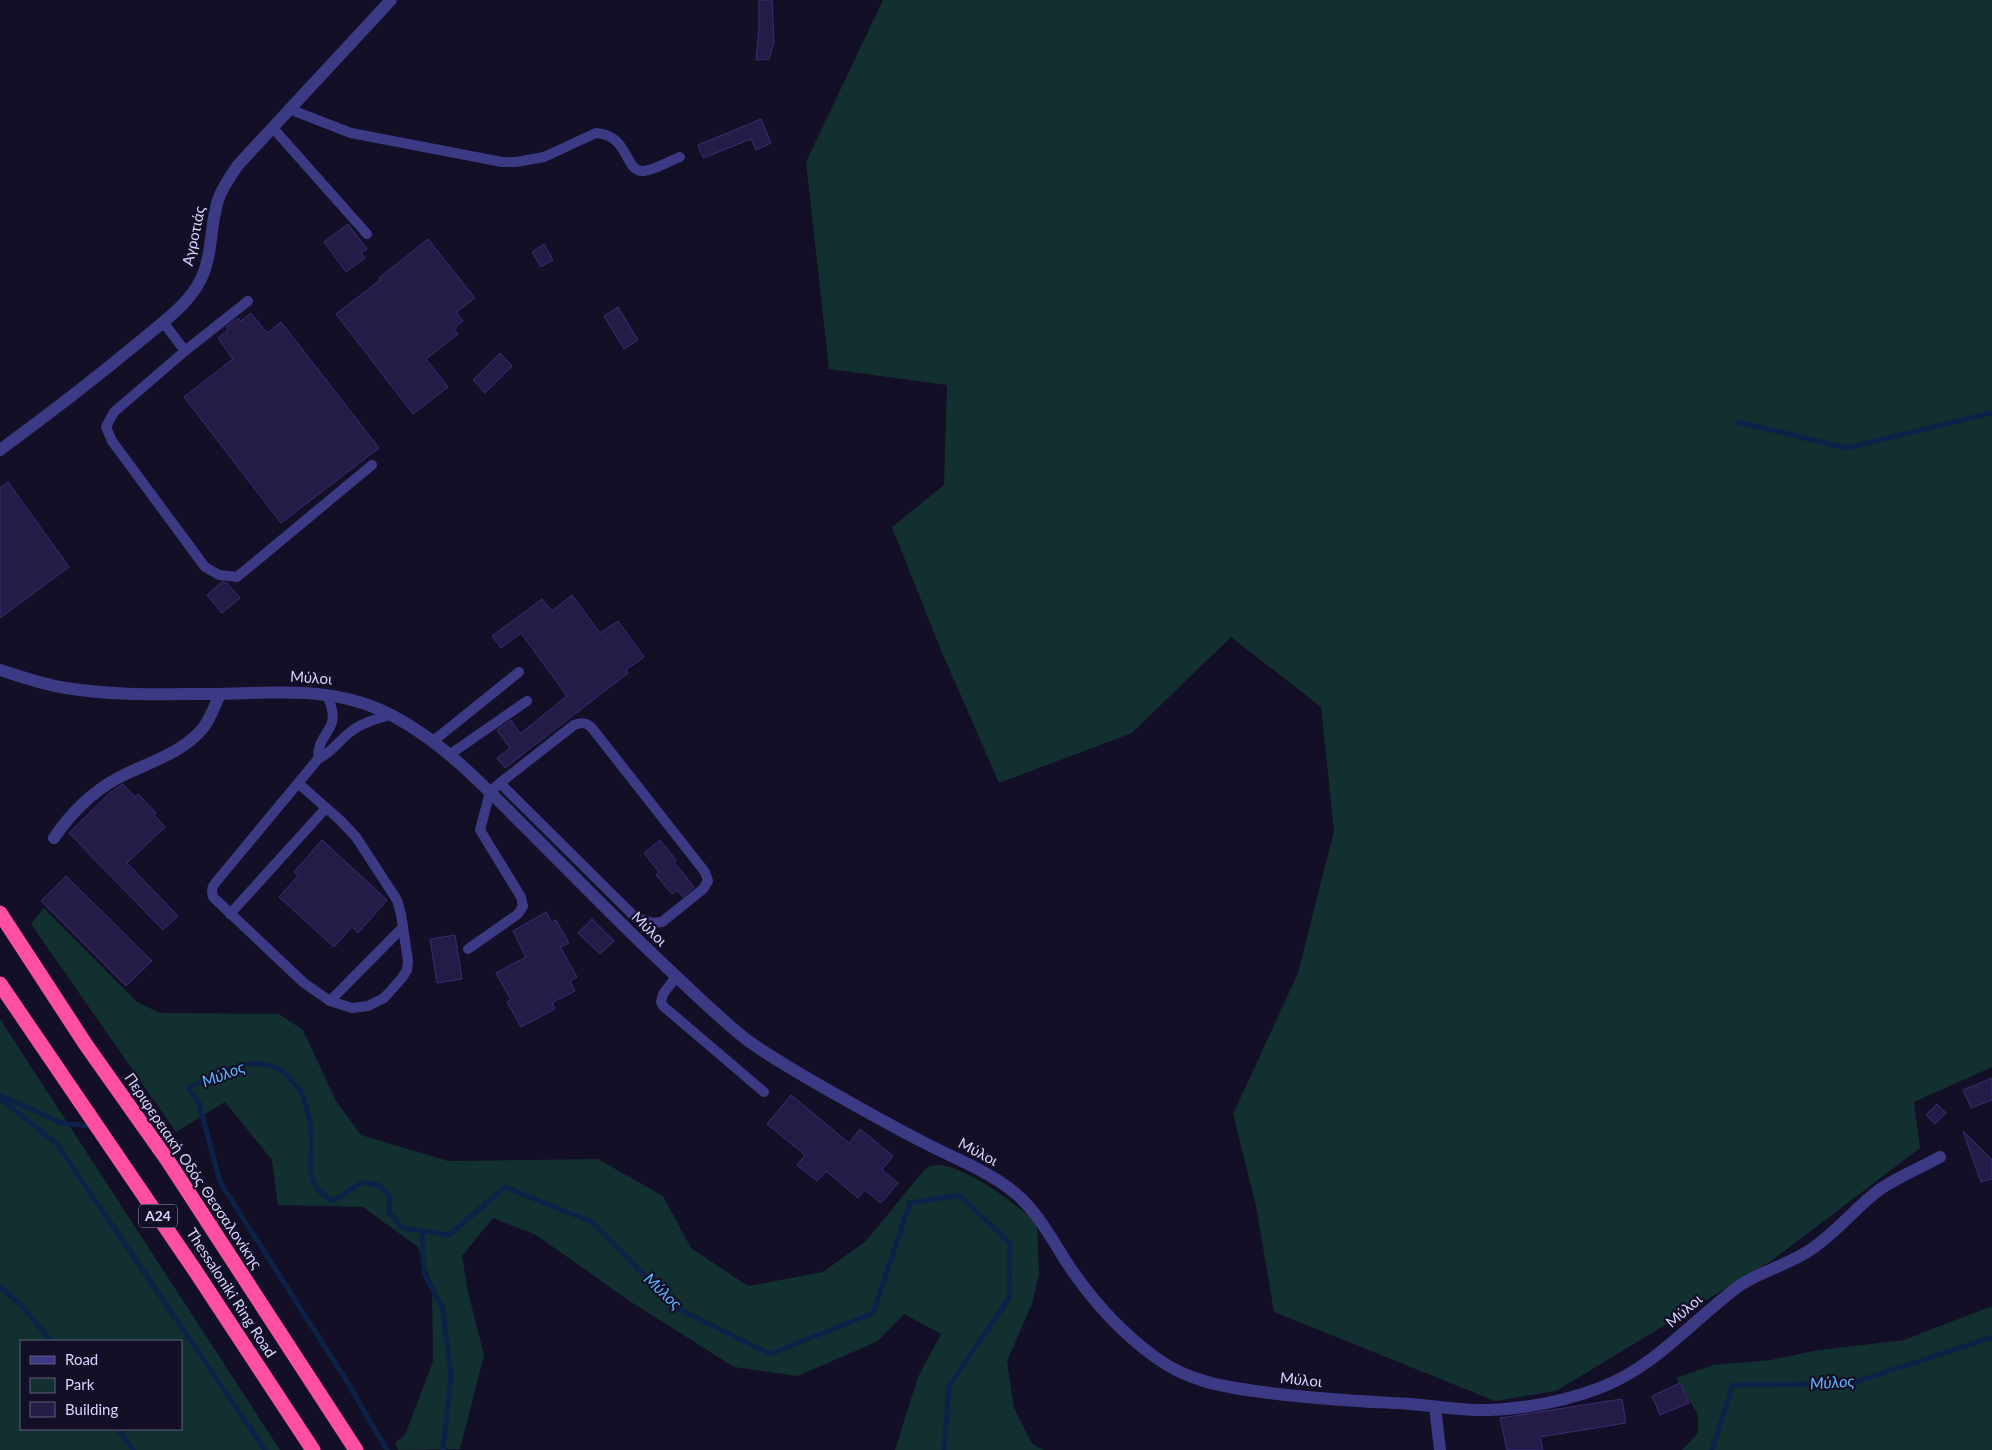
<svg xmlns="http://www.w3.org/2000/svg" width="1992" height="1450" viewBox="0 0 1992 1450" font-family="Lato,sans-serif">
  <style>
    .green { fill: #12302f; fill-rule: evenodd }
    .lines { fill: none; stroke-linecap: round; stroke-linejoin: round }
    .stream { stroke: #0c2248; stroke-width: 5 }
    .building { fill: #241b47; stroke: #3b2d73 }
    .lane { stroke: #3d3a85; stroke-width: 10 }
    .street { stroke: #3d3a85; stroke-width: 12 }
    .highway { stroke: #ff4fa3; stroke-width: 15 }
    .labels { text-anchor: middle; stroke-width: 4.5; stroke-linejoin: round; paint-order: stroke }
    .shield { fill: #130f26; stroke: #9e99be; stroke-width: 1 }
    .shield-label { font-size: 14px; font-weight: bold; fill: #d9d4ff }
    .street-label { font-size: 15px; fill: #d9d4ff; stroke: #130f26 }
    .water-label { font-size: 16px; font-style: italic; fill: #62b6ff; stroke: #130f26 }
  </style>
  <rect width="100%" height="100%" fill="#130f26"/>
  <!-- green -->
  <g class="green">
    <polygon points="883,0 1992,0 1992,1067 1914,1102 1920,1148 1771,1261 1556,1391 1495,1401 1274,1312 1256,1206 1233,1114 1298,973 1334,831 1321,707 1231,637 1132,733 999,783 941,650 892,527 944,485 947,385 829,369 806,162"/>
    <path d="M44,908L137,1002L160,1013L279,1014L303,1030L336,1101L361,1135L448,1161L598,1159L663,1196L691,1248L748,1286L823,1272L866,1241L924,1170C926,1169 928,1167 931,1166C956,1158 1019,1206 1037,1223L1039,1274L1032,1304L1007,1361L1014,1408L1032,1444L1044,1450H895L918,1377L941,1334L904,1314L878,1341L798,1376L734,1367L631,1302L536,1235L493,1218L462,1256L468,1292L484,1355L460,1449L398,1450L395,1443L405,1435L433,1361L432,1283L418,1247L363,1207L278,1205L272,1160L225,1102L176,1132L31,924Z"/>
    <path d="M0,1019L280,1450H0ZM21,1341H181V1429H21Z"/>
    <polygon points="1992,1306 1992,1450 1682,1450 1698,1433 1698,1415 1676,1378 1713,1365 1771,1360 1813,1351 1904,1340"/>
  </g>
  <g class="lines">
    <!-- stream -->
    <g class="stream">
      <polyline points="1738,422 1846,448 1992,413"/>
      <polyline points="0,1095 61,1123 93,1126"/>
      <polyline points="0,1098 57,1144 265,1450"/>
      <polyline points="422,1231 424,1273 443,1309 451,1376 443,1450"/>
      <polyline points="0,1287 23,1307 51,1341"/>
      <polyline points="118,1429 133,1450"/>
      <path d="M387,1450L346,1380L220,1182L199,1103L188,1088C218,1075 251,1052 282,1071C290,1076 293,1085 301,1090C306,1104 310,1118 311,1132C314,1162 300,1185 334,1201L362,1182L378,1185L390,1196L389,1213L403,1228L449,1235L505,1187L592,1222L677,1308L770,1354L873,1313L910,1203L959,1195L1010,1243L1009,1298L949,1386L944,1450"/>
      <polyline points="1712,1450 1733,1385 1850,1384 1992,1337"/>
    </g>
  </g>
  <!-- building -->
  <g class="building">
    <polygon points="759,0 772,0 774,42 769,59 756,60 759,29"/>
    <polygon points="761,119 771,143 756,150 751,139 703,158 698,145"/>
    <polygon points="348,224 367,249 361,253 365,258 346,272 324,242"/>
    <polygon points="428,239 475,298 456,312 463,321 454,329 458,334 426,359 448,387 413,414 336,314 380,280 379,278"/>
    <polygon points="544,244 553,260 541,267 532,252"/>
    <polygon points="618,307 638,340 624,349 604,316"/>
    <polygon points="251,313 267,333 281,322 379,448 281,523 184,397 233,359 218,338 228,330 226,327 238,318 241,321"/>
    <polygon points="500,353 512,366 485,393 473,380"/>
    <polygon points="8,482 69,567 0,618 0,488"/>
    <polygon points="222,582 227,583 240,598 222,613 207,595"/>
    <polygon points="572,595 600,633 618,621 644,657 626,670 628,673 505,768 497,758 510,748 497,730 511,720 520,734 567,696 521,633 501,648 492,636 542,599 552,611"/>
    <polygon points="123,784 135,797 138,794 156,813 154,815 165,827 127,863 178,916 163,930 69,833 111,792"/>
    <polygon points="322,840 387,900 358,933 352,927 334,947 279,897 298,876 294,872"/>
    <polygon points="660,840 676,860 674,862 694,887 683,897 677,890 672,894 656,875 659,872 644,853"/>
    <polygon points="66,876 152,961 126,986 41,901"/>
    <polygon points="546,912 552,922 556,920 569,943 560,947 577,977 570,981 575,991 552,1003 555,1009 521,1027 507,1002 511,1000 496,973 526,957 513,931"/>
    <polygon points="592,919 614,941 600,954 578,933"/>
    <polygon points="455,935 462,979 437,983 430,939"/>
    <polygon points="1992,1078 1992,1100 1971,1108 1963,1090"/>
    <polygon points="791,1095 849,1143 860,1129 893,1156 882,1170 898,1183 881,1203 865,1190 858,1198 826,1171 817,1181 797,1165 805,1155 767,1124"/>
    <polygon points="1937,1104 1946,1113 1935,1124 1926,1115"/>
    <polygon points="1963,1131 1992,1160 1992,1179 1981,1182"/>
    <polygon points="1680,1383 1689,1403 1660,1415 1652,1396"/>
    <polygon points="1622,1399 1626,1423 1540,1437 1543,1450 1507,1450 1500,1418"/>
  </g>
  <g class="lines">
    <!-- lane -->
    <g class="lane">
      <path d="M289,109L351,133L502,162H516L544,157L596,133C630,135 624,173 644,171C655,170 669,161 680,157"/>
      <polyline points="273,128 367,234"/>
      <polyline points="248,301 185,351 114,412 106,427 112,441 205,567 219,575 237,577 372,465"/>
      <polyline points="163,322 185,351"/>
      <polyline points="432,742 519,672"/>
      <polyline points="449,755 527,701"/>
      <path d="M318,759C318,727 344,733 327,695"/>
      <path d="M298,783L340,820L356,837L397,900L401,914L408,961L407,970L402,978L384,998L368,1006L352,1008L330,1001L304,983L213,897C211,890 212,887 216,882L318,759C331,753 338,742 349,733C361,723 376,719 390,715"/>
      <polyline points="230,914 326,808"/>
      <path d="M468,949L518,914L523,906L521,897L480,830L490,792L500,783L574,725C581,722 586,722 592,728L705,872L708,881L703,889L662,922L653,923L636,918L500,783"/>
      <polyline points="676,977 663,994 661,1002 663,1006 764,1092"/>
      <polyline points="330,1001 403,927"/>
    </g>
    <!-- street -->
    <g class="street">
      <path d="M0,450C49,414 97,377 144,338C164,321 189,304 201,279C212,256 210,232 216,208C219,192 229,179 238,165L391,0"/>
      <path d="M0,670C22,677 44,685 66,688C114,696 166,694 214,694C272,693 330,686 383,711C438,737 482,784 524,826C576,878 626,930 679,979C701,1000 723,1021 747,1040C775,1060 805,1077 835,1094C865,1111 895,1128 925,1143C955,1159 989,1171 1015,1193C1039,1213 1052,1240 1069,1266C1092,1300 1122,1333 1155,1357C1187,1381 1223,1387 1262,1392C1311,1399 1360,1401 1410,1404C1437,1406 1463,1411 1490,1410C1527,1408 1567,1401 1602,1387C1656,1366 1693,1320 1739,1286C1761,1271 1788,1265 1810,1250C1836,1233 1855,1208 1879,1190C1898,1177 1920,1168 1940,1157"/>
      <path d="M54,838C70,814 93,791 118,778C146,763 182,754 203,728C211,718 215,705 220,694"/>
      <polyline points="1435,1407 1440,1450"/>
    </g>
    <!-- highway -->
    <g class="highway">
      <polyline points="0,913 86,1045 168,1161 356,1450"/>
      <polyline points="0,984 196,1272 313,1450"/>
    </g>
  </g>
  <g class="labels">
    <!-- shield labels -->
    <rect class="shield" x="139" y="1204.5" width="38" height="23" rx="4"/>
    <g class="shield-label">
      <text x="158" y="1221">Α24</text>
    </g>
    <!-- street labels -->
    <g class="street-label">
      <text transform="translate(194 236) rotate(-78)" y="5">Αγροτιάς</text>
      <text transform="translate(311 678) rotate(4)" y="5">Μύλοι</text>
      <text transform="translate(649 929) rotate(44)" y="5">Μύλοι</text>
      <text transform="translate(978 1152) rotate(28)" y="5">Μύλοι</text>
      <text transform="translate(193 1171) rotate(56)" y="5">Περιφερειακή Οδός Θεσσαλονίκης</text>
      <text transform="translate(231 1293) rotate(57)" y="5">Thessaloniki Ring Road</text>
      <text transform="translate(1684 1311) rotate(-41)" y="5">Μύλοι</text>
      <text transform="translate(1301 1380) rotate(6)" y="5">Μύλοι</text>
    </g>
    <!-- water labels -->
    <g class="water-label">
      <text transform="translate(223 1074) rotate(-21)" y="6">Μύλος</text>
      <text transform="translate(663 1291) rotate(43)" y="6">Μύλος</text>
      <text transform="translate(1832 1382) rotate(-4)" y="6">Μύλος</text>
    </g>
  </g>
  <!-- legend -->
  <rect x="20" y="1340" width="162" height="90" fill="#130f26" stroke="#625e7d"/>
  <rect x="30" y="1356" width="25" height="8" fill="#3d3a85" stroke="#625e7d"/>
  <text x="65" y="1365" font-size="15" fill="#d9d4ff">Road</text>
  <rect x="30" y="1378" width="25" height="15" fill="#12302f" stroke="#625e7d"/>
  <text x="65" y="1390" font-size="15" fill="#d9d4ff">Park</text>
  <rect x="30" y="1402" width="25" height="15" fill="#241b47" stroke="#625e7d"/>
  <text x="65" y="1415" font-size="15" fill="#d9d4ff">Building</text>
</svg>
